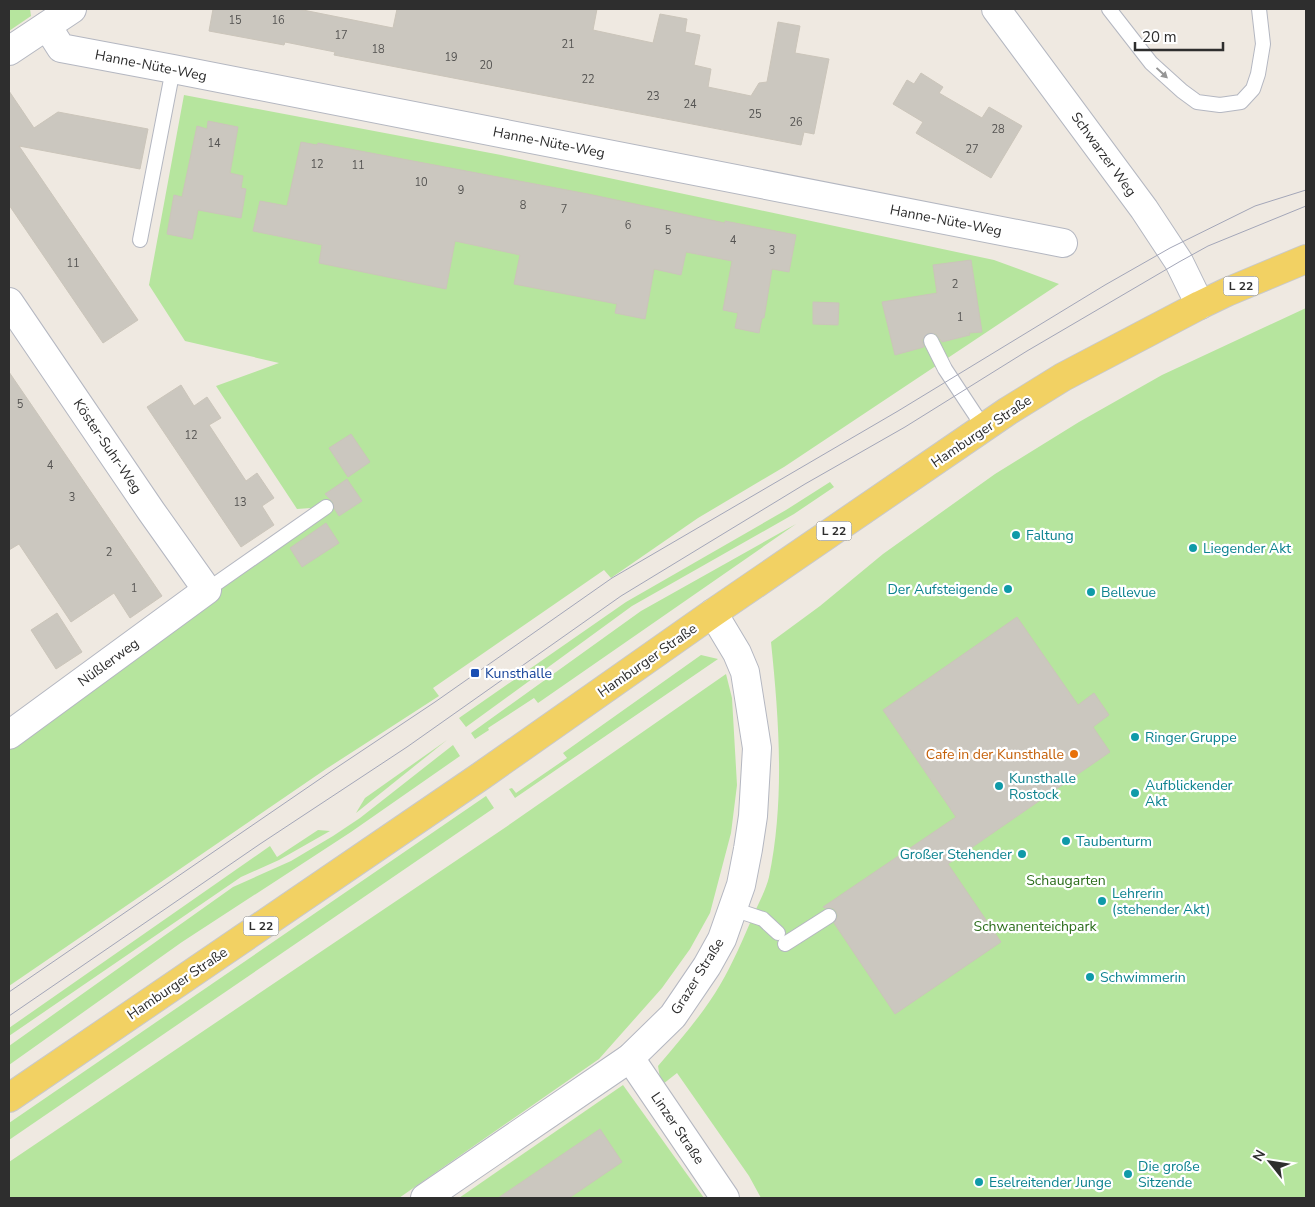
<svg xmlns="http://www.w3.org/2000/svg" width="1315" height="1207" viewBox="0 0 1315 1207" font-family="'Nunito Sans',sans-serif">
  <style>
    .green { fill: #b6e59e }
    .building { fill: #cbc7bf; stroke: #cbc5ba }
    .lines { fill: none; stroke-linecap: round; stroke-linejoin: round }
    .lane-casing { stroke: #b4b7c1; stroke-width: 16 }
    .street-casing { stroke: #b4b7c1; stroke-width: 30 }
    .secondary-casing { stroke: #b4b7c1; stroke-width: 30 }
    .primary-casing { stroke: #c9c9c9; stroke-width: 30 }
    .lane { stroke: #fff; stroke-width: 14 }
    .street { stroke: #fff; stroke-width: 28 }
    .secondary { stroke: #fff; stroke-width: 28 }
    .primary { stroke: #f2d163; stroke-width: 28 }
    .tram { stroke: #a3a6b8; stroke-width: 1 }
    .oneway { fill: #969696 }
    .culture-dot { fill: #0f9aa8; stroke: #fff; stroke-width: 2 }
    .transit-dot { fill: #1a4fb4; stroke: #fff; stroke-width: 2 }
    .food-dot { fill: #e8710a; stroke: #fff; stroke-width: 2 }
    .labels { text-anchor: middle; stroke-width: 4.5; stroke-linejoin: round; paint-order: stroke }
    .number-label { font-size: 11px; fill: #555452 }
    .shield { fill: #fff; stroke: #6d6d6d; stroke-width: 1 }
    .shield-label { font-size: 12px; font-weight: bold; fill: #2e2e2e }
    .street-label { font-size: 14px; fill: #2e2e2e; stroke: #fff }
    .culture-label { font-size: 14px; fill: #0d838f; stroke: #fff; text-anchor: start }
    .transit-label { font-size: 14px; fill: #164399; stroke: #fff; text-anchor: start }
    .food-label { font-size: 14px; fill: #c56008; stroke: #fff; text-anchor: end }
    .park-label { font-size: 14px; fill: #2c6e1b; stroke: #fff }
  </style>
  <rect width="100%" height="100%" fill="#efe9e1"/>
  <!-- green -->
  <g class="green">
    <polygon points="9,9 30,9 31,16 9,31"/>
    <polygon points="184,95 501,155 994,260 1059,284 784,467 698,518 611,578 604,570 433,688 439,696 326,769 9,986 9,735 325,507 297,509 216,386 279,363 185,341 149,285"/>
    <path d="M1306,308V1198H761L749,1176L677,1073L663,1084L660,1078L658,1066C680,1040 703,1014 720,985C733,963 743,939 753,916C758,904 766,890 769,877C785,800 779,720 771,642L820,606L883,554L995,474L1079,422L1162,375Z"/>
    <polygon points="830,482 834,487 794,514 632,606 466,727 459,718 626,602 786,510"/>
    <polygon points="796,524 538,703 534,698 488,728 489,730 475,739 471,733 641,611"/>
    <polygon points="701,655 718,659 515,798 509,789 512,788 516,793 567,758 563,753"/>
    <polygon points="726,674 732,698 737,785 731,833 710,913 690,949 662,988 599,1059 399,1198 9,1198 9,1162 506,827"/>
    <polygon points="447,740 356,813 365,798"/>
    <polygon points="453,745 460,756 351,832 182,942 9,1065 9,1046 233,887 291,861 333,836 360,818"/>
    <polygon points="486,796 494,808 9,1140 9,1123"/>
    <polygon points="318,830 330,831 279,860 241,877 9,1036 9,1028 270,846 277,857"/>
    <polygon points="623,1085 704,1198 459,1198"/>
  </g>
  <!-- building -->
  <g class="building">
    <polygon points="213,9 298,9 393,28 397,9 597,9 593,30 653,43 660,14 687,19 685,32 700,35 694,65 711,69 708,87 751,96 759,83 767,82 778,22 800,26 795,53 829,59 814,134 804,132 801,145 334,55 335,52 285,42 284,45 209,31"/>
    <polygon points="921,73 943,87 939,93 982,118 989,107 1022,126 991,178 916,133 923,122 893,104 907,80 914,84"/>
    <polygon points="9,91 34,128 58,112 148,129 140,169 19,146 138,320 103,343 9,205"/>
    <polygon points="208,121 238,127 230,173 243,176 241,188 246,189 241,218 198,210 192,239 167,234 174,195 182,197 197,126 207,129"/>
    <polygon points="301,142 317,145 318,143 588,194 725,223 725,221 796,235 789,272 772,269 764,318 762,318 759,333 735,328 738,313 723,310 732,261 686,252 681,275 654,269 645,319 615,313 617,304 514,284 520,255 455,241 446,289 319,263 322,245 253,231 260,201 287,206"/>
    <polygon points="971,260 982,332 969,333 970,335 942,342 936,334 928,333 922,340 924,347 895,355 882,302 937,293 933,265"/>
    <polygon points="813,302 839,303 838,325 813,324"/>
    <polygon points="9,372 162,596 130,618 114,593 71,622 19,544 9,550"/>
    <polygon points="181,385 194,406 207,397 221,418 209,425 246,481 257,473 274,498 262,506 274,525 241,547 147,407"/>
    <polygon points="351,434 370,462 348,477 329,448"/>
    <polygon points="347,479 362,501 339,516 334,508 333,502 325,494"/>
    <polygon points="326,523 339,543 302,567 290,548"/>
    <polygon points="57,613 82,652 56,669 31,630"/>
    <polygon points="1017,617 1078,705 1094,693 1109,715 1093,727 1110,752 948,864 1001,942 895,1014 834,923 838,916 836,911 833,908 825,908 823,907 956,817 883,710"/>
    <polygon points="600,1129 622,1162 569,1198 498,1198"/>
  </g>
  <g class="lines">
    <!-- lane casing -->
    <g class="lane-casing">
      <g id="lane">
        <polyline points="1109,9 1151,63 1182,91 1197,102 1220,105 1241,102 1253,89 1258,74 1263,44 1259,9"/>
        <polyline points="140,240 173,69"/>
        <polyline points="931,341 945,369 984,428"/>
        <polyline points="207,590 326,507"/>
        <polyline points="733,909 763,919 778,933"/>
        <polyline points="785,944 829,916"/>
      </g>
    </g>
    <!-- street casing -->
    <g class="street-casing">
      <g id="street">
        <polyline points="47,26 61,48 173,69 1063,243"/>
        <polyline points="9,51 72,9"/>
        <polyline points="9,302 151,511 207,590 9,735"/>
        <polyline points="630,1058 725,1198"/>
        <polyline points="425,1198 630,1058 673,1016 707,966 722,939 741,885 748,849 753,816 757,748 745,672 737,653 713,613"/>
      </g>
    </g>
    <!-- secondary casing -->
    <g class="secondary-casing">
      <polyline id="secondary" points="996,9 1144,209 1179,262 1200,305"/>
    </g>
    <!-- primary casing -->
    <g class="primary-casing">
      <polyline id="primary" points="9,1098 481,776 713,613 1008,411 1063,377 1200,305 1227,292 1306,259"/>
    </g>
    <!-- lane -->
    <use href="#lane" class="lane"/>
    <!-- street -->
    <use href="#street" class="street"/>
    <!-- secondary -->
    <use href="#secondary" class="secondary"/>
    <!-- primary -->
    <use href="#primary" class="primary"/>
    <!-- tram -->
    <g class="tram">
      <polyline points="9,992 333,770 435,702 612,578 898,411 1105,285 1170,248 1255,206 1306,190"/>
      <polyline points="9,1016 260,844 407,747 621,596 805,484 905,427 1027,351 1179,262 1208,246 1306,206"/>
    </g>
  </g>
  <!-- one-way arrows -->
  <defs><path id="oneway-solid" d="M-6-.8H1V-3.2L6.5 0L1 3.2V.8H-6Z" transform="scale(1.25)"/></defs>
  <use class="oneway" href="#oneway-solid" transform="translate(1162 73) rotate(43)"/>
  <!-- markers -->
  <g class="culture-dot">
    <circle cx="1016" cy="535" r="5"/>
    <circle cx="1193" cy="548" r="5"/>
    <circle cx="1008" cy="589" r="5"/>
    <circle cx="1091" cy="592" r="5"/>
    <circle cx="1135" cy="737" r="5"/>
    <circle cx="999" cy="786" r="5"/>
    <circle cx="1135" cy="793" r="5"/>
    <circle cx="1066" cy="841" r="5"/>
    <circle cx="1022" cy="854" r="5"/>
    <circle cx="1102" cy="901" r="5"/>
    <circle cx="1090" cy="977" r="5"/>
    <circle cx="1128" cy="1174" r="5"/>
    <circle cx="979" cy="1182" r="5"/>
  </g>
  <rect class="transit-dot" x="470" y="668" width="10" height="10" rx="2.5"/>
  <circle class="food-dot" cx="1074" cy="754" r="5"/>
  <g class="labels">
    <!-- number labels -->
    <g class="number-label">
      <text x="235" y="24">15</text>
      <text x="278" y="24">16</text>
      <text x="341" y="39">17</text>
      <text x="568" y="48">21</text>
      <text x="378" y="53">18</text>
      <text x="451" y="61">19</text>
      <text x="486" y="69">20</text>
      <text x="588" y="83">22</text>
      <text x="653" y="100">23</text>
      <text x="690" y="108">24</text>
      <text x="755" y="118">25</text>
      <text x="796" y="126">26</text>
      <text x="998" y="133">28</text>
      <text x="214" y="147">14</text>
      <text x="972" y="153">27</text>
      <text x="317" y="168">12</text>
      <text x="358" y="169">11</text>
      <text x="421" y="186">10</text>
      <text x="461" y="194">9</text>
      <text x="523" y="209">8</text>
      <text x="564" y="213">7</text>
      <text x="628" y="229">6</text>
      <text x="668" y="234">5</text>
      <text x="733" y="244">4</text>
      <text x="772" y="254">3</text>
      <text x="73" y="267">11</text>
      <text x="955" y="288">2</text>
      <text x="960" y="321">1</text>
      <text x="20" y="408">5</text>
      <text x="191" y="439">12</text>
      <text x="50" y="469">4</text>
      <text x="72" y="501">3</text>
      <text x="240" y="506">13</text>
      <text x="109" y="556">2</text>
      <text x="134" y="592">1</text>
    </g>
    <!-- shield labels -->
    <g class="shield">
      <rect x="1223.5" y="276.5" width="35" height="19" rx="4"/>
      <rect x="816.5" y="521.5" width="35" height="19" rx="4"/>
      <rect x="243.5" y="916.5" width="35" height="19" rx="4"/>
    </g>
    <g class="shield-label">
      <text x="1241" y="290">L 22</text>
      <text x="834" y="535">L 22</text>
      <text x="261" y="930">L 22</text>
    </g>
    <!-- street labels -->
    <g class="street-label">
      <text transform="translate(151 65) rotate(11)" y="5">Hanne-Nüte-Weg</text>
      <text transform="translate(549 142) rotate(11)" y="5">Hanne-Nüte-Weg</text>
      <text transform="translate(1104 154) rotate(54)" y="5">Schwarzer Weg</text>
      <text transform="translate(946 220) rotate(11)" y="5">Hanne-Nüte-Weg</text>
      <text transform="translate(981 431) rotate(-34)" y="5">Hamburger Straße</text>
      <text transform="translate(108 446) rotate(56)" y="5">Köster-Suhr-Weg</text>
      <text transform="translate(647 660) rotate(-35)" y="5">Hamburger Straße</text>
      <text transform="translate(108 662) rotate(-36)" y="5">Nüßlerweg</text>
      <text transform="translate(697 976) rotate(-58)" y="5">Grazer Straße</text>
      <text transform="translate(177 983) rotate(-34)" y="5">Hamburger Straße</text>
      <text transform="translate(678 1128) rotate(56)" y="5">Linzer Straße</text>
    </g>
    <!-- culture labels -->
    <g class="culture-label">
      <text x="1026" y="540">Faltung</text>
      <text x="1203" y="553">Liegender Akt</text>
      <text x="998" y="594" text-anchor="end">Der Aufsteigende</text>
      <text x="1101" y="597">Bellevue</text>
      <text x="1145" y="742">Ringer Gruppe</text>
      <text x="1009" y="783">Kunsthalle<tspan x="1009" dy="16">Rostock</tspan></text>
      <text x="1145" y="790">Aufblickender<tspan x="1145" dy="16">Akt</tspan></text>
      <text x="1076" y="846">Taubenturm</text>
      <text x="1012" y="859" text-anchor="end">Großer Stehender</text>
      <text x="1112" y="898">Lehrerin<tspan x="1112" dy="16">(stehender Akt)</tspan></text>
      <text x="1100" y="982">Schwimmerin</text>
      <text x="1138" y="1171">Die große<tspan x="1138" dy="16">Sitzende</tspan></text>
      <text x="989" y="1187">Eselreitender Junge</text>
    </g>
    <!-- transit labels -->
    <g class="transit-label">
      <text x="485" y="678">Kunsthalle</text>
    </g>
    <!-- food labels -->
    <g class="food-label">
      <text x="1064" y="759">Cafe in der Kunsthalle</text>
    </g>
    <!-- park labels -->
    <g class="park-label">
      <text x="1066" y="885">Schaugarten</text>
      <text x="1035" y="931">Schwanenteichpark</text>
    </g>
  </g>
  <!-- border -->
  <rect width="1315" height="1207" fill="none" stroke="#2e2e2e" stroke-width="20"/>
  <!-- north arrow -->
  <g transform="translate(1270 1162) rotate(300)" stroke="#ffffff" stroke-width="4" paint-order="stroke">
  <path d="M0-4L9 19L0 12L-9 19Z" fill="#2e2e2e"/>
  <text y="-8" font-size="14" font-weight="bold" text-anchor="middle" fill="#2e2e2e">N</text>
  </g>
  <!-- scale -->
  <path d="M1135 42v8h88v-8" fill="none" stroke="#2e2e2e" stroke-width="2.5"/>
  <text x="1142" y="42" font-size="15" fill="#2e2e2e" stroke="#ffffff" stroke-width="4" paint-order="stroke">20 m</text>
</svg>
